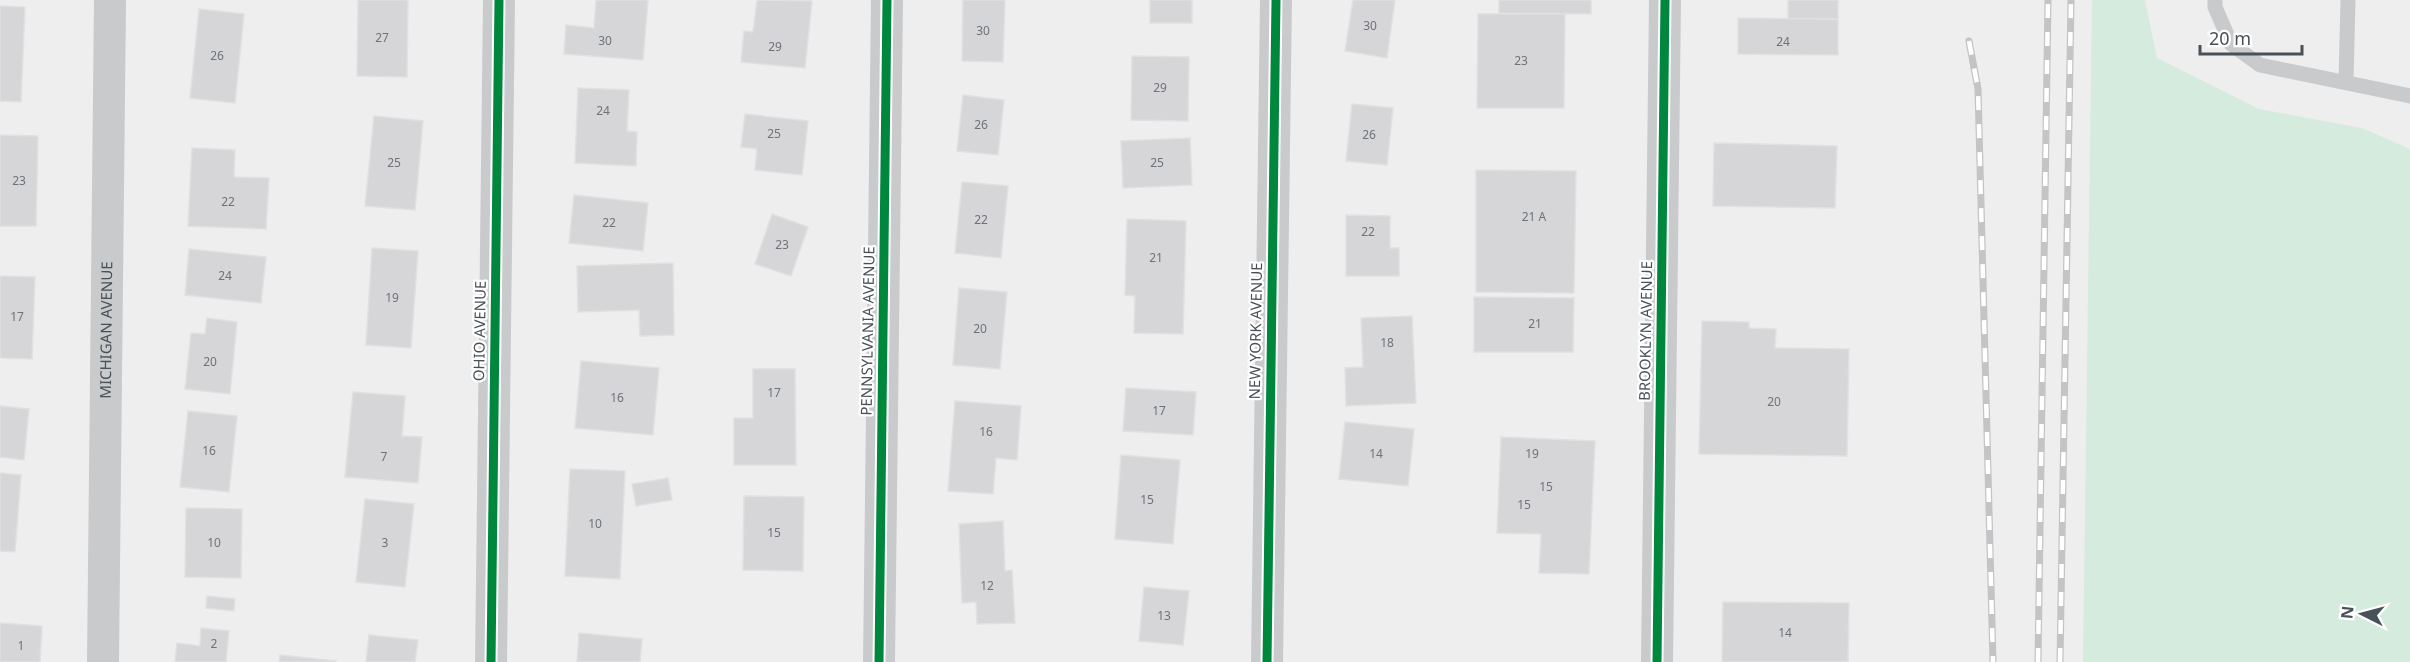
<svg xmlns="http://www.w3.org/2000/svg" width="2410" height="662" viewBox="0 0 2410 662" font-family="'Noto Sans',sans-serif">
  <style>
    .green { fill: #d5ebde }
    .building { fill: #d6d6d8; stroke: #e0e0e1; stroke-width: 1.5 }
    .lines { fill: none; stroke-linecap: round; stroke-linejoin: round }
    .lane { stroke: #c9cacc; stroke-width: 15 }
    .street { stroke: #c9cacc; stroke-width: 32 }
    .rail-casing { stroke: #c4c4c6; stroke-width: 7 }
    .rail { stroke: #fff; stroke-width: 4.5; stroke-dasharray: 14; stroke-linecap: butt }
    .cycleway-casing { stroke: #fff; stroke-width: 13 }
    .cycleway { stroke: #00873e; stroke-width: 9 }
    .labels { text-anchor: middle; stroke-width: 4.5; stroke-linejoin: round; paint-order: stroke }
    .number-label { font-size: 12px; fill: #6d7379 }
    .street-label { font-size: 15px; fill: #485058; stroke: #fff }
  </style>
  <rect width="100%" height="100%" fill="#efeeee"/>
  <!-- green -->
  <polygon class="green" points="2092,0 2145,0 2157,58 2259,109 2362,128 2410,149 2410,662 2083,662"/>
  <!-- building -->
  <g class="building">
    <polygon points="358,0 408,0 407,77 357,76"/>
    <polygon points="596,0 648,0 643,60 564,54 566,25 594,28"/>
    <polygon points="757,0 812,1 805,68 741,62 744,31 753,32"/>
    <polygon points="963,0 1005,0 1003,62 962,61"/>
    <rect x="1150" y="0" width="42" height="23"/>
    <polygon points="1353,0 1395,0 1387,58 1345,51"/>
    <polygon points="1499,0 1591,0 1591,14 1499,13"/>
    <rect x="1788" y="0" width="50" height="19"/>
    <polygon points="0,6 25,7 21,102 0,101"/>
    <polygon points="199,9 244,14 235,103 190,98"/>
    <polygon points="1478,14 1565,14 1564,108 1477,108"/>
    <polygon points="1738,18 1838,19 1838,55 1738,54"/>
    <polygon points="1132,56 1189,57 1188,121 1131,120"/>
    <polygon points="578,88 629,90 627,131 637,132 636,166 575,163"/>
    <polygon points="963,95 1004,100 998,155 957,151"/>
    <polygon points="1352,104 1393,108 1387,165 1346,161"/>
    <polygon points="745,114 808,121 802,175 755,170 757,149 741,147"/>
    <polygon points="374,116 423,121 415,210 365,206"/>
    <polygon points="0,135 38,136 36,226 0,226"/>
    <polygon points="1190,138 1192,185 1123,188 1121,141"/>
    <polygon points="1714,143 1837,146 1835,208 1713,206"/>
    <polygon points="192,148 235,150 234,177 269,178 266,229 188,226"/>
    <polygon points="1476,170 1576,171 1574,293 1476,292"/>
    <polygon points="962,182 1008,186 1001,258 955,253"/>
    <polygon points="574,195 648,203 643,251 569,243"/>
    <polygon points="772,214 808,227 791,276 755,264"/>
    <polygon points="1346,215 1390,216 1390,248 1399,248 1399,276 1346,276"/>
    <polygon points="1127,219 1186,221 1183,334 1134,333 1135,296 1125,295"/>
    <polygon points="372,248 418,251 411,348 366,345"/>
    <polygon points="189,249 266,257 261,303 185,295"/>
    <polygon points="673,263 674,335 640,336 639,310 578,312 577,266"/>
    <polygon points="0,276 35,277 32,359 0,358"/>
    <polygon points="959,288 1007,292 1000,369 953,365"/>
    <polygon points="1474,297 1574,298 1573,352 1474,352"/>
    <polygon points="1412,316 1416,403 1346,406 1345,368 1363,367 1361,318"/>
    <polygon points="207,318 237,322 230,394 185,389 191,333 205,334"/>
    <polygon points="1702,321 1749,322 1749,328 1776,329 1775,348 1849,349 1847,456 1699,454"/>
    <polygon points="581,361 659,368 653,435 575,428"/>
    <polygon points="753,369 795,369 796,465 734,465 734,418 753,418"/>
    <polygon points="1126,388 1196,392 1193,435 1123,431"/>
    <polygon points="353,392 405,396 402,436 422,437 418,483 345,477"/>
    <polygon points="955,401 1021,406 1017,460 996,458 993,494 948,491"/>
    <polygon points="0,406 29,409 24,460 0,457"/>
    <polygon points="188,411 237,416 229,492 180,487"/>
    <polygon points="1345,422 1414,429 1408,486 1339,479"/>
    <polygon points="1501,437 1595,441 1589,574 1539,573 1541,534 1497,533"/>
    <polygon points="1121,455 1180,460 1173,544 1115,539"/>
    <polygon points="570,469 625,471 620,579 565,576"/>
    <polygon points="0,473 21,475 15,552 0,551"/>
    <polygon points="668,478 672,500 636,506 632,484"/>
    <polygon points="744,496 804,497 803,571 743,570"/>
    <polygon points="365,499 414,504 405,587 356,582"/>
    <polygon points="186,508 242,509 241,578 185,577"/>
    <polygon points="1003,521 1005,571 1012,570 1015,623 977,624 976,602 962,603 959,524"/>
    <polygon points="1144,587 1189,591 1183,645 1139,641"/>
    <polygon points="207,596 235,599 234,611 206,608"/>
    <polygon points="1723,602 1849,603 1848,662 1722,662"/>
    <polygon points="0,623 42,626 40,662 0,662"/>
    <polygon points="201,628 229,631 226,662 175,662 177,643 200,646"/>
    <polygon points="579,633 642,639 640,662 577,662"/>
    <polygon points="369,635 418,640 415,662 366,662"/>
    <polygon points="280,655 336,661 336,662 279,662"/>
  </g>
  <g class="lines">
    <!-- lane -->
    <g class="lane">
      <polyline points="2215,0 2215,7 2231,44 2260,65 2410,96"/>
      <polyline points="2346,81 2348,0"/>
    </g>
    <!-- street -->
    <g class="street">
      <path id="s1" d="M103,662L110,0"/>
      <polyline points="491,662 499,0"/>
      <polyline points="879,662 887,0"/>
      <polyline points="1267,662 1276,0"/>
      <polyline points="1657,662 1665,0"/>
    </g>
    <!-- rail casing -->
    <g class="rail-casing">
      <g id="rail">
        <polyline points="1969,41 1978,89 1993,662"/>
        <polyline points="2038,662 2048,0"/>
        <polyline points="2060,662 2071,0"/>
      </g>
    </g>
    <!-- rail -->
    <use href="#rail" class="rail"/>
    <!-- cycleway casing -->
    <g class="cycleway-casing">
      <g id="cycleway">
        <polyline points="491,662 499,0"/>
        <polyline points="879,662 887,0"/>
        <polyline points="1267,662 1276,0"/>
        <polyline points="1657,662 1665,0"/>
      </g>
    </g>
    <!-- cycleway -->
    <use href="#cycleway" class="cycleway"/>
  </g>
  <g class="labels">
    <!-- number labels -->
    <g class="number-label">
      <text x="1370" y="30">30</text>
      <text x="983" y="35">30</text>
      <text x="382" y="42">27</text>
      <text x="605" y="45">30</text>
      <text x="1783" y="46">24</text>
      <text x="775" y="51">29</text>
      <text x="217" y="60">26</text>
      <text x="1521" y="65">23</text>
      <text x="1160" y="92">29</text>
      <text x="603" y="115">24</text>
      <text x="981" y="129">26</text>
      <text x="774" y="138">25</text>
      <text x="1369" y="139">26</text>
      <text x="394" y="167">25</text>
      <text x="1157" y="167">25</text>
      <text x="19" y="185">23</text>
      <text x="228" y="206">22</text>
      <text x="1534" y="221">21 A</text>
      <text x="981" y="224">22</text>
      <text x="609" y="227">22</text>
      <text x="1368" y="236">22</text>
      <text x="782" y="249">23</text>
      <text x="1156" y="262">21</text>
      <text x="225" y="280">24</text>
      <text x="392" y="302">19</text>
      <text x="17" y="321">17</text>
      <text x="1535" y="328">21</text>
      <text x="980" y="333">20</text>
      <text x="1387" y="347">18</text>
      <text x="210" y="366">20</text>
      <text x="774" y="397">17</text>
      <text x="617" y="402">16</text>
      <text x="1774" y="406">20</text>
      <text x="1159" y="415">17</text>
      <text x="986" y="436">16</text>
      <text x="209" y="455">16</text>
      <text x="1376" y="458">14</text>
      <text x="1532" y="458">19</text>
      <text x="384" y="461">7</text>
      <text x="1546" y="491">15</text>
      <text x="1147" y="504">15</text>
      <text x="1524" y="509">15</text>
      <text x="595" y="528">10</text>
      <text x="774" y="537">15</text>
      <text x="214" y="547">10</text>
      <text x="385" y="547">3</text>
      <text x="987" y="590">12</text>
      <text x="1164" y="620">13</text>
      <text x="1785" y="637">14</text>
      <text x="214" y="648">2</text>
      <text x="21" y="650">1</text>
    </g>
    <!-- street labels -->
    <g class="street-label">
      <text dy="5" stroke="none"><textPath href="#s1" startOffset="332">MICHIGAN AVENUE</textPath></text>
      <text transform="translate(480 331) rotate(-89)" y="5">OHIO AVENUE</text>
      <text transform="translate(868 331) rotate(-89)" y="5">PENNSYLVANIA AVENUE</text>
      <text transform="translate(1256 331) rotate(-89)" y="5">NEW YORK AVENUE</text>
      <text transform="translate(1646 331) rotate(-89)" y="5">BROOKLYN AVENUE</text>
    </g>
  </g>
  <!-- north arrow -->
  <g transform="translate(2362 614) rotate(276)" stroke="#ffffff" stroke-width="4.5" paint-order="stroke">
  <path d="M0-4.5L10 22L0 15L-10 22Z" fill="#485058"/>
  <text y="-9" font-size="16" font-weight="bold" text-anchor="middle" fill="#485058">N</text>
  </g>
  <!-- scale -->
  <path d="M2200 45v9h102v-9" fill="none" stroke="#485058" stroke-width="3"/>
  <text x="2209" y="45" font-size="18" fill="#485058" stroke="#ffffff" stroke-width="4.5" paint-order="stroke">20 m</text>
</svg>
